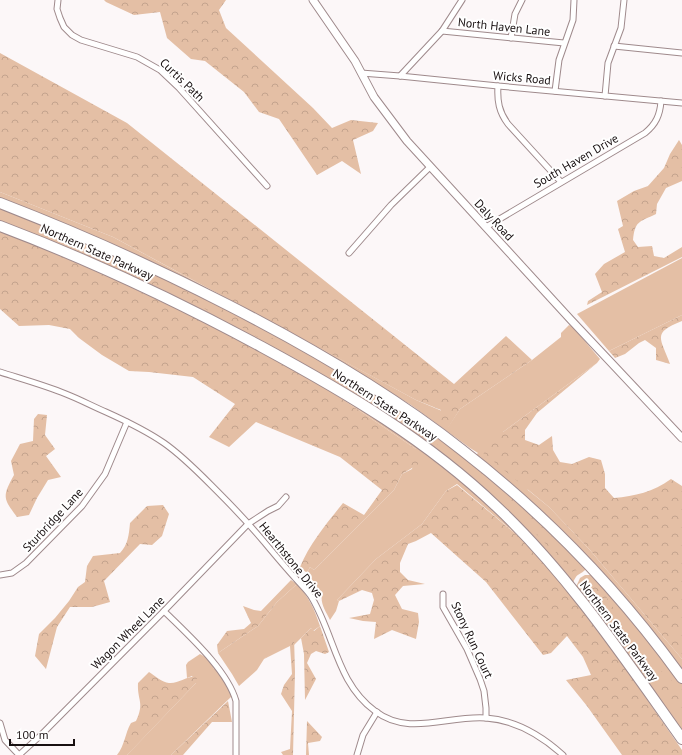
<svg xmlns="http://www.w3.org/2000/svg" width="682" height="755" viewBox="0 0 682 755" font-family="'PT Sans',sans-serif">
  <style>
    .grass { fill: #e4bfa5 }
    .forest { fill: url(#forest-crowns) }
    .lines { fill: none; stroke-linecap: round; stroke-linejoin: round }
    .minor-casing { stroke: #9f8a8c; stroke-width: 7 }
    .tertiary-casing { stroke: #9f8a8c; stroke-width: 9 }
    .motorway-casing { stroke: #9f8a8c; stroke-width: 12 }
    .minor { stroke: #fff; stroke-width: 5 }
    .tertiary { stroke: #fff; stroke-width: 7 }
    .motorway { stroke: #fff; stroke-width: 10 }
    .labels { text-anchor: middle; stroke-width: 4; stroke-linejoin: round; paint-order: stroke }
    .street-label { font-size: 12px; fill: #181011; stroke: #fff }
  </style>
  <defs>
    <pattern id="forest-crowns" width="20" height="18" patternUnits="userSpaceOnUse"><rect width="20" height="18" fill="#e4bfa5"/><path d="M2 6a3 3 0 1 1 6 0M12 15a3 3 0 1 1 6 0" fill="none" stroke="#c3a38d"/></pattern>
  </defs>
  <rect width="100%" height="100%" fill="#fcf7f8"/>
  <!-- grass -->
  <g class="grass">
    <polygon points="0,192 113,237 226,298 0,198"/>
    <path d="M0,207L131,263L205,298L277,335L342,372L430,430L523,505L586,569C581,575 577,572 573,583L468,478L243,335L0,224Z"/>
    <polygon points="682,258 682,315 609,351 577,314"/>
    <path d="M569,325L573,327L600,359L597,363L503,432L528,490L549,507L589,549L682,659V671C626,587 549,523 475,456L478,453L470,448L411,405L296,335L416,400L442,411L448,427L460,409L532,360L561,337V333Z"/>
    <path d="M329,390C346,400 364,409 382,420C434,453 479,496 523,540L457,484L446,491L422,524L376,559L337,600L339,601L336,611L330,620C326,612 320,603 322,595L307,573L310,567L314,570L394,490L402,474L412,469L416,449Z"/>
    <polygon points="585,575 591,575 596,578 657,650 682,684 682,732 576,587 580,578"/>
    <path d="M297,584C310,599 314,608 320,626L313,631L311,628L294,645V637L264,659L257,670L239,686L232,674L218,653L258,626L277,602Z"/>
    <path d="M200,654C208,658 211,661 214,669L216,668L222,679L223,678L232,696L171,755H127L196,683L192,676L187,678L186,665L188,662Z"/>
  </g>
  <!-- forest -->
  <g class="forest">
    <polygon points="104,0 226,0 219,10 226,28 313,108 332,128 351,120 378,123 373,131 353,140 361,174 342,161 317,175 279,119 259,112 244,92 205,61 191,59 167,38 160,12 134,15 106,2"/>
    <polygon points="0,53 127,123 454,384 506,336 532,360 460,409 448,428 437,424 441,410 416,400 113,237 0,192"/>
    <path d="M679,140L682,145V181L666,188L657,204L656,214C639,222 635,221 633,240L638,247L652,246L654,256L664,258L682,247V257L587,305L588,301L602,292L595,274L604,264L625,252L618,229L623,226L617,201L634,191L648,186L664,168L670,154Z"/>
    <polygon points="41,228 120,260 217,306 276,340 276,343 269,344 240,326 232,324 200,306 191,304 172,293 142,280 120,267 40,234 39,232"/>
    <path d="M0,232L19,238L114,279L219,329L329,390L416,449L422,462L402,474L394,490L314,570L310,567L307,573L300,567C310,543 327,523 343,503L364,515L382,490L340,457L256,422L229,447L209,437L235,404L193,377L149,372L129,371L102,355L79,338L70,329L49,325L19,326L0,309Z"/>
    <path d="M682,315V321C651,333 661,338 670,364L656,360V348L645,340L639,343L625,354L615,358L609,351Z"/>
    <path d="M597,363L537,413L525,430V440L539,445L552,436L553,450L560,462L572,464L589,457L601,460L605,474V488L614,498C635,496 653,492 671,479L682,486V659L589,549L549,507L482,452L503,432Z"/>
    <polygon points="351,381 360,385 380,399 378,401 373,402 353,390 350,385"/>
    <polygon points="387,406 409,418 486,476 489,481 482,480 427,436 386,409"/>
    <path d="M38,414L47,415L45,435L55,449L46,456L61,477L48,480L37,498L29,515L17,517C3,498 2,497 14,475L11,461L20,444L33,441L34,419Z"/>
    <polygon points="457,485 523,540 558,579 624,666 682,750 682,755 622,755 587,706 566,680 591,675 583,657 567,636 551,653 543,655 486,582 431,533 416,541 408,544 400,563 400,572 408,580 425,584 403,586 395,595 402,609 418,613 419,622 416,639 392,630 374,639 376,622 363,621 349,618 370,614 374,600 372,593 362,590 339,601 337,600 376,559 422,524 446,491"/>
    <path d="M498,492C507,492 514,497 516,506L511,507L493,493Z"/>
    <path d="M163,505L169,514L162,536L152,545L140,544L104,581L110,602L92,607H70L57,627L46,669L35,656L39,634L55,618L69,601L78,587L85,582L87,566L93,556L120,553C128,545 129,534 130,523L147,506Z"/>
    <path d="M519,511L528,513L533,517L555,540L558,546L551,549C539,538 530,526 519,515Z"/>
    <polygon points="565,551 581,566 580,569 571,572 562,559 554,556 556,552"/>
    <path d="M587,579L594,581L600,587L638,647L640,650L638,652L614,625C610,618 603,617 598,610C595,607 597,605 596,601C595,594 590,591 584,587V583Z"/>
    <polygon points="291,580 297,584 277,602 258,626 218,653 217,645 227,631 244,629 251,623 243,606 254,610 261,611"/>
    <polygon points="320,626 329,652 325,654 316,651 311,654 307,663 316,679 305,700 304,654 301,638 311,628 314,631"/>
    <polygon points="290,636 294,637 295,672 293,755 283,755 281,752 290,749 292,711 281,694 284,685 292,674 290,646 264,659"/>
    <polygon points="657,667 682,690 682,719 679,712 680,706 674,701 663,695 661,688 663,681 651,671"/>
    <path d="M149,672C155,676 162,682 169,683C179,684 187,675 197,677L196,683L132,750L127,755H117C125,745 125,733 131,723L136,721C145,702 137,701 138,683Z"/>
    <polygon points="228,701 232,722 212,722 183,755 171,755"/>
    <polygon points="307,721 322,737 320,741 308,743 309,755 306,755"/>
  </g>
  <g class="lines">
    <!-- minor casing -->
    <g class="minor-casing">
      <g id="minor">
        <polyline points="58,0 57,9 60,18 64,27 72,35 81,40 137,57 160,70 179,88 267,186"/>
        <polyline points="442,31 564,43"/>
        <polyline points="511,38 515,14 522,0"/>
        <polyline points="614,46 682,53"/>
        <polyline points="361,73 400,76 498,86 682,103"/>
        <polyline points="400,76 442,31 462,0"/>
        <path d="M498,86C497,101 499,112 508,124L561,182"/>
        <polyline points="555,91 559,60 573,20 574,0"/>
        <polyline points="605,96 608,63 621,28 624,0"/>
        <path d="M486,227L645,133C656,124 660,115 661,101"/>
        <polyline points="349,253 391,205 430,167"/>
        <path d="M0,372C22,379 44,385 66,394C79,399 92,406 106,412C126,421 145,430 164,443C184,457 200,474 218,492C234,508 250,525 265,543C275,555 285,567 296,579C301,585 308,591 312,598C335,637 337,683 375,711C409,737 448,715 486,718C515,720 542,736 563,755"/>
        <polyline points="0,575 12,573 26,563 82,506 105,474 127,422"/>
        <polyline points="443,594 443,607 467,649 480,679 484,691 486,708 486,718"/>
        <path d="M164,611C187,634 227,669 236,701V755"/>
        <polyline points="0,723 5,740 19,755"/>
        <polyline points="19,755 40,736 164,611 248,524 268,511 278,506 286,497"/>
        <polyline points="357,755 363,735 377,712"/>
      </g>
    </g>
    <!-- tertiary casing -->
    <g class="tertiary-casing">
      <polyline id="tertiary" points="313,0 355,61 374,97 407,141 571,320 682,438"/>
    </g>
    <!-- motorway casing -->
    <g class="motorway-casing">
      <g id="motorway">
        <path d="M0,203C78,233 154,267 228,305C310,347 390,393 462,450C546,515 620,592 682,678"/>
        <path d="M0,226C90,260 177,301 262,347C347,393 427,440 497,507C569,575 625,659 682,739"/>
      </g>
    </g>
    <!-- minor -->
    <use href="#minor" class="minor"/>
    <!-- tertiary -->
    <use href="#tertiary" class="tertiary"/>
    <!-- motorway -->
    <use href="#motorway" class="motorway"/>
  </g>
  <g class="labels">
    <!-- street labels -->
    <g class="street-label">
      <text transform="translate(504 27) rotate(6)" y="4">North Haven Lane</text>
      <text transform="translate(522 78) rotate(5)" y="4">Wicks Road</text>
      <text transform="translate(182 80) rotate(44)" y="4">Curtis Path</text>
      <text transform="translate(576 161) rotate(-30)" y="4">South Haven Drive</text>
      <text transform="translate(494 220) rotate(47)" y="4">Daly Road</text>
      <text transform="translate(97 252) rotate(24)" y="4">Northern State Parkway</text>
      <text transform="translate(385 405) rotate(33)" y="4">Northern State Parkway</text>
      <text transform="translate(53 520) rotate(-47)" y="4">Sturbridge Lane</text>
      <text transform="translate(291 560) rotate(51)" y="4">Hearthstone Drive</text>
      <text transform="translate(619 631) rotate(53)" y="4">Northern State Parkway</text>
      <text transform="translate(128 633) rotate(-45)" y="4">Wagon Wheel Lane</text>
      <text transform="translate(472 640) rotate(65)" y="4">Stony Run Court</text>
    </g>
  </g>
  <!-- scale -->
  <path d="M10 739v6h64v-6" fill="none" stroke="#181011" stroke-width="2"/>
  <text x="16" y="739" font-size="12" fill="#181011" stroke="#ffffff" stroke-width="3" paint-order="stroke">100 m</text>
</svg>
